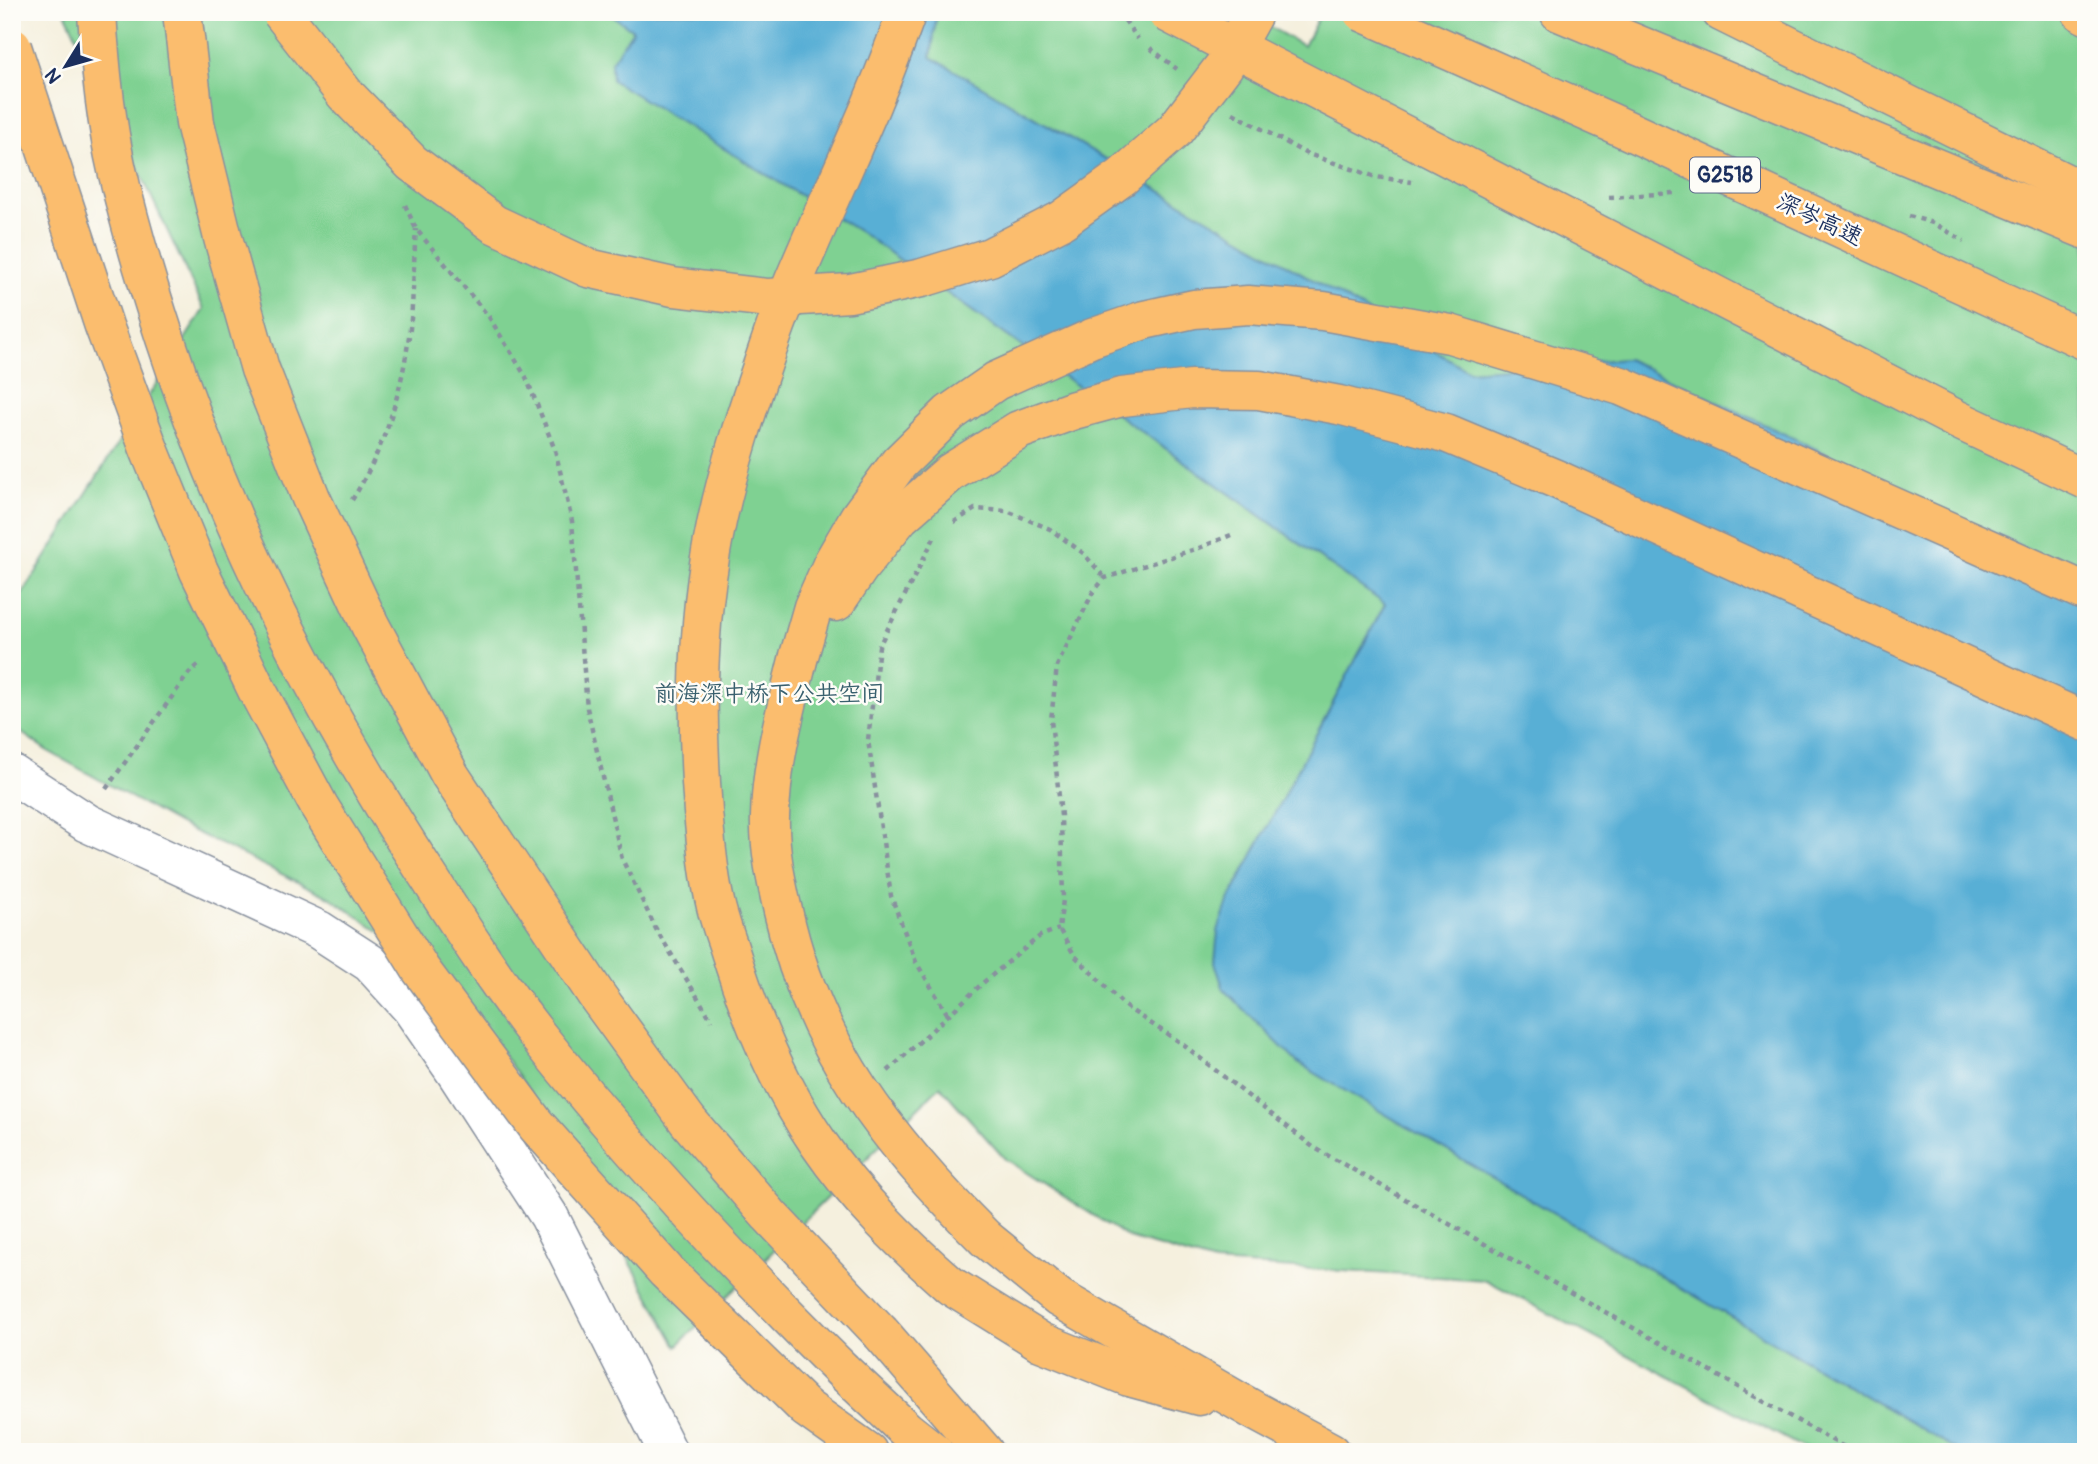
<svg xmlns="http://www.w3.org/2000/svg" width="2098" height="1464" viewBox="0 0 2098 1464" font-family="Pangolin,'LXGW WenKai TC',sans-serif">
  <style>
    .green { fill: #7fd192; stroke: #4d8078; stroke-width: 2 }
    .water { fill: #59afd5; stroke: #3a6f9a; stroke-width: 2 }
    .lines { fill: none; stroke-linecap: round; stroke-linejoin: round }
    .minor-casing { stroke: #88909e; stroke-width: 41 }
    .highway-casing { stroke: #88909e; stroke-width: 41 }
    .path { stroke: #88909e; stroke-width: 4.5; stroke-dasharray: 5 5; stroke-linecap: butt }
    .minor { stroke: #fff; stroke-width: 38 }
    .highway { stroke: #fbbd6e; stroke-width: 38 }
    .highway-bridge-casing { stroke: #88909e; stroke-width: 41; stroke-linecap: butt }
    .highway-bridge { stroke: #fbbd6e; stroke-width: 38 }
    .labels { text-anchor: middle; stroke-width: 5; stroke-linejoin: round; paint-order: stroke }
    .shield { fill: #fdfcf7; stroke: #5f6c8c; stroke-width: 2 }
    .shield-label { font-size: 21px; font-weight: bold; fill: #1b2f5e }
    .street-label { font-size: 23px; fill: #1b2f5e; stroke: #fdfcf7 }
    .park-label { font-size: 23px; fill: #39606e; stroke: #fdfcf7 }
  </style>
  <rect width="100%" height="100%" fill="#fdfcf7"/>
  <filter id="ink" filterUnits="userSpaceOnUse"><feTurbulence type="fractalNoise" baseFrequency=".0143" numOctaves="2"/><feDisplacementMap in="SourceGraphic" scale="14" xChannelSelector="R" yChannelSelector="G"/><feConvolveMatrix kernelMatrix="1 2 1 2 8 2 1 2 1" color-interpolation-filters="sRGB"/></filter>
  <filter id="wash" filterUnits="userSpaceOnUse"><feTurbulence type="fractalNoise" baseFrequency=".00686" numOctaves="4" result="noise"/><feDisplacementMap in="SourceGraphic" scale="28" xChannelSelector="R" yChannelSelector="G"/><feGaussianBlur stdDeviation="1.57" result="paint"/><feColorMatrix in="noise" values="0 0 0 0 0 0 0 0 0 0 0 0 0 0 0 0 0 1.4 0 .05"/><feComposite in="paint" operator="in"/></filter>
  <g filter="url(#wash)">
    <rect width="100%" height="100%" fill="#f5f0de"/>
    <!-- green -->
    <g class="green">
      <polygon points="65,12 607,12 633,30 611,62 612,80 865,235 1385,604 1228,902 1215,962 1224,990 1298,1063 1961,1452 1811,1452 1486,1280 1214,1263 1129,1238 1005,1159 940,1086 677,1346 558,1133 450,979 331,898 181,825 46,750 12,726 12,610 204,309"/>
      <polygon points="937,12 1243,12 1304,46 1321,12 2086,12 2086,578 1627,359 1469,371 931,57"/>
    </g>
    <!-- water -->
    <polygon class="water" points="607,12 937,12 931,57 1469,371 1627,359 2086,578 2086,1452 1961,1452 1298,1063 1224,990 1215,962 1218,931 1228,902 1385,604 865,235 612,80 611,62 633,30"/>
  </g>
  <g filter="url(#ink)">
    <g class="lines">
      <!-- minor casing -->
      <g class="minor-casing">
        <polyline id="minor" points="12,774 87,823 319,930 370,963 411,1008 456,1073 549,1216 668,1452"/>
      </g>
      <!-- highway casing -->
      <g class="highway-casing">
        <g id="highway">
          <polyline points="1559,12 2086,230"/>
          <polyline points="1721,12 2086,193"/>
          <polyline points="2081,12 2086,15"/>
          <polyline points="836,602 859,568 900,517 950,473 1019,430 1074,410 1122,397 1192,389 1259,390 1339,405 1446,433 1556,479 2086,722"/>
          <polyline points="799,656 813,607 833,562 859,517 899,463 950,413 996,381 1092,338 1144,320 1194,309 1248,305 1323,311 1450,334 1621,386 2086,592"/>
          <polyline points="986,1239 1059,1298 1255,1411 1331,1452"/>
          <polyline points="951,1286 1041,1342 1129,1377 1199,1396"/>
          <polyline points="881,1333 984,1452"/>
          <polyline points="843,1371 906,1430 934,1452"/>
          <polyline points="806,1408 868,1452"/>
        </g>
      </g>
      <!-- path -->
      <g class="path">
        <polyline points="1119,12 1138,39"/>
        <polyline points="1150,48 1177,69"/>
        <polyline points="1233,113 1305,153 1376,177 1412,182"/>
        <polyline points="1609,197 1674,193"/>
        <polyline points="405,205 416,229 489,317 526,377 555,450 572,521 587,708 622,859 656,929 712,1021"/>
        <polyline points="1909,216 1933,223 1964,241"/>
        <path d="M352,500C382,453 400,398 408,343C414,306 413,267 416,229"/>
        <polyline points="954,522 975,509 1007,511 1050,529 1083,553 1105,578"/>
        <polyline points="1231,535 1199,548 1105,578 1093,592 1057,666 1051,720 1061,816 1063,900 1059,929 1075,956 1126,1007 1181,1043 1313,1147 1853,1452"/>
        <polyline points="934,538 879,646 868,740 891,896 916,962 948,1015"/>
        <polyline points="106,789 189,673 202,662"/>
        <polyline points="888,1071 985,981 1040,936 1059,929"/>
      </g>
      <!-- minor -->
      <use href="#minor" class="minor"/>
      <!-- highway -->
      <use href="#highway" class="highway"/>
      <!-- highway-bridge casing -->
      <g class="highway-bridge-casing">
        <g id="highway-bridge">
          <path d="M97,12C100,65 105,118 117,170C130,226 147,283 165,338C227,529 320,711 430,879C464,932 499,986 538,1036C632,1155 735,1265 843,1371"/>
          <polyline points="182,12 195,123 223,238 260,369 311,498 370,625 450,775 597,996 688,1121 769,1215 881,1333"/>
          <polyline points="281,12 345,94 412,163 494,224 588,268 673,287 768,298 850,293 922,278 990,257 1062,220 1122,177 1175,130 1224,66 1254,12"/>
          <path d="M907,12C892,54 876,95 858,135C830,201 797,266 773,334C750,401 726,471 713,541C696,630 696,722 703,812C706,842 708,872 715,902C718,917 724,933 729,948C750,1016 778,1085 819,1144C856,1198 902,1243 951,1286"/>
          <polyline points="1166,12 1956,419 2086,480"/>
          <polyline points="1362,12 1610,122 2086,341"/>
          <polyline points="12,47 104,326 149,449 199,571 257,690 319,806 421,970 536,1125 666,1271 806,1408"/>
          <path d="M799,656C786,709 771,762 770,817C769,848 776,881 783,911C813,1047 889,1143 986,1239"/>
        </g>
      </g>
      <!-- highway-bridge -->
      <use href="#highway-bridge" class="highway-bridge"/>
    </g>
  </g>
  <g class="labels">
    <!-- shield labels -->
    <rect class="shield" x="1690" y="157.5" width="70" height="35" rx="5"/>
    <g class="shield-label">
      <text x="1725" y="182">G2518</text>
    </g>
    <!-- street labels -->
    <g class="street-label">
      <text transform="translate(1820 219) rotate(25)" y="8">深岑高速</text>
    </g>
    <!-- park labels -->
    <g class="park-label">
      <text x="769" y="701">前海深中桥下公共空间</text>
    </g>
  </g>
  <!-- margin -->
  <rect width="2098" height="1464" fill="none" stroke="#fdfcf7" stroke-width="42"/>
  <!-- north arrow -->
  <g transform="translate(66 66) rotate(233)" stroke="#fdfcf7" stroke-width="5" paint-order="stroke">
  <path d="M0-5L12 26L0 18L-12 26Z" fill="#1b2f5e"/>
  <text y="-10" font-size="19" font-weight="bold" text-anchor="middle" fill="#1b2f5e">N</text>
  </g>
</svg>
